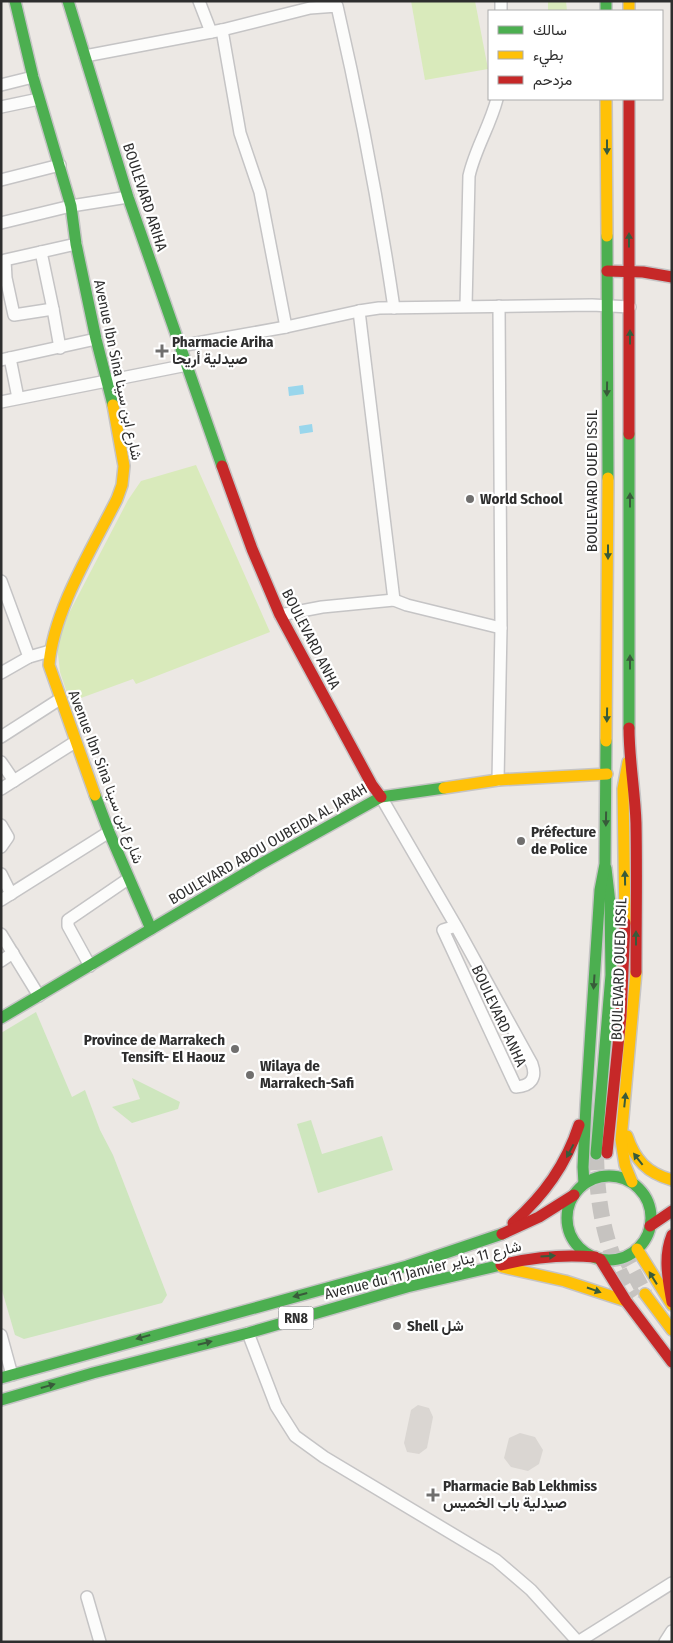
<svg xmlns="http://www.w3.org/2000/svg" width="673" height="1643" viewBox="0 0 673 1643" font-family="'Fira Sans Condensed',Vazirmatn,sans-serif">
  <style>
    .green { fill: #cee6be }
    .pitch { fill: #d9eabb }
    .plaza { fill: #dad6d2 }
    .water { fill: #99d6ec }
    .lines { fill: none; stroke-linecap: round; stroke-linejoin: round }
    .secondary-tunnel { stroke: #c6c3c0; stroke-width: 16; stroke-dasharray: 16 8; stroke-linecap: butt }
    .street-casing { stroke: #c5c4c5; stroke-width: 14 }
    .fast-casing { stroke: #c5c4c5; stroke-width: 14 }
    .slow-casing { stroke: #c5c4c5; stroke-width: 14 }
    .jam-casing { stroke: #c5c4c5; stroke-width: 14 }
    .street { stroke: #fcfcfb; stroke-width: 11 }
    .fast { stroke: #4caf50; stroke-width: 11 }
    .slow { stroke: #ffc107; stroke-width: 11 }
    .jam { stroke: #c62828; stroke-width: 11 }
    .oneway { fill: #385b3a }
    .poi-dot { fill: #706f6e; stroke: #fff; stroke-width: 2 }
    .labels { text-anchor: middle; stroke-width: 4.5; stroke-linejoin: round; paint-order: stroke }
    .shield { fill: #fff; stroke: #6d6d6d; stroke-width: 1 }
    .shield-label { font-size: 14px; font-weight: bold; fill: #2e2e2e }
    .street-label { font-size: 15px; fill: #2e2e2e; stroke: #fff }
    .poi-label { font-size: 15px; font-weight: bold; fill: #2e2e2e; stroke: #fff; text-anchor: start }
  </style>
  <rect width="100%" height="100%" fill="#ece8e4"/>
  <!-- green -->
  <g class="green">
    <polygon points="36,1012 72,1097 85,1090 100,1130 113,1155 167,1295 162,1303 24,1339 15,1335 1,1287 1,1033"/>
    <polygon points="132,1078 180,1102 178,1109 132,1123 112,1107 140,1099"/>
    <polygon points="311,1120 322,1154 382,1136 393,1170 318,1193 297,1124"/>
  </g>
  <!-- pitch -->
  <g class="pitch">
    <polygon points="411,1 475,1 488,69 425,80"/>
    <polygon points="548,1 566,1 567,11 548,11"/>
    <polygon points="196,465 270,632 136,684 133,679 70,702 60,672 57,645 68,615 128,500 141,481"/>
  </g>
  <!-- plaza -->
  <g class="plaza">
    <polygon points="418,1405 429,1408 433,1417 427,1448 419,1454 407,1452 404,1443 411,1410"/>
    <polygon points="520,1433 535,1437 543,1450 539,1464 528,1471 511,1467 504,1458 509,1438"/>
  </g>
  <!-- water -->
  <g class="water">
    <polygon points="303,385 304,394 289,396 288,387"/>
    <polygon points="312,424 313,432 300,434 299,426"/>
  </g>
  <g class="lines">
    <!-- secondary-tunnel -->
    <g class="secondary-tunnel">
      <path d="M596,1154C597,1205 605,1254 634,1297"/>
      <polyline points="622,1251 645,1294"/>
    </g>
    <!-- street casing -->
    <g class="street-casing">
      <g id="street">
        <polyline points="199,1 211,32"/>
        <polyline points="501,1 501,11"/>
        <polyline points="222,30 240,133 260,192 286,327"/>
        <path d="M85,56L222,30L310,8L337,6C360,106 379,206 394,308"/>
        <polyline points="1,85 33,77"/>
        <polyline points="1,107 39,99"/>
        <polyline points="1,180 60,165"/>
        <polyline points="1,223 71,206 128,197"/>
        <polyline points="41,252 53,309 60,348"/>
        <path d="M466,306L469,176C475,149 490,126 497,99"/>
        <polyline points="53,309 14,315 6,278 5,260 76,244"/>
        <polyline points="359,311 394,600"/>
        <polyline points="180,346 286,327 359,311 379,308 592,305 630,307"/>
        <polyline points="10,358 18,398"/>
        <polyline points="1,360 96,339"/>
        <polyline points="1,402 187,365"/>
        <polyline points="1,581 29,657"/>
        <polyline points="280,615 322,607 394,600 407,605 501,628"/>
        <polyline points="1,673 29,657 50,651"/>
        <polyline points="1,737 60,699"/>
        <polyline points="1,762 14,781"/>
        <polyline points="498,780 501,628 499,306"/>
        <polyline points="1,789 75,742"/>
        <path d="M381,797L456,926L532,1064C537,1078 531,1086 516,1087L443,930L456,926"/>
        <polyline points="1,825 8,837 1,847"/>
        <polyline points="1,874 11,894"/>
        <polyline points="1,900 109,832"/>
        <polyline points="1,934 39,996"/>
        <polyline points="1,961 13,953"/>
        <polyline points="90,966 68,926 68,920 128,879"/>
        <polyline points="248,1333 276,1406 295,1436 324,1457 496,1560 531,1590 578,1642 672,1583"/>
        <polyline points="1,1335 12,1375"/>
        <polyline points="87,1597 100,1642"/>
        <polyline points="665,1642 672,1631"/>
      </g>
    </g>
    <!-- fast casing -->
    <g class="fast-casing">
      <g id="fast">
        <polyline points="15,1 33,77 71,206 76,244 96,339 113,405"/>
        <polyline points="68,1 128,197 222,466"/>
        <polyline points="606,1 606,11"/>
        <polyline points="607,236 608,478"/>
        <polyline points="629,434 629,728"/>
        <polyline points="95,795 109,832 151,929"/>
        <polyline points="1,1018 259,865 381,797 444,788"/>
        <polyline points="596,1154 611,975 610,903 606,868"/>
        <circle cx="609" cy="1218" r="42"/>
        <polyline points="584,1184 583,1167 586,1105 600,890 605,864 606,741"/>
        <polyline points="1,1378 407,1266 502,1234"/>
        <polyline points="1,1400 93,1373 248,1333 407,1287 501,1265"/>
      </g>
    </g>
    <!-- slow casing -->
    <g class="slow-casing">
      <g id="slow">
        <polyline points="629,1 629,11"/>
        <polyline points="606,99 607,236"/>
        <polyline points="606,741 608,478"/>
        <polyline points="444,788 498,780 607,774"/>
        <path d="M95,795L49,665C53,611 93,547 117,499L122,485L124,466L113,405"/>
        <polyline points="625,923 623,789 628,762"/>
        <path d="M627,1136C635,1160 647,1173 672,1180"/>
        <polyline points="632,1182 625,1165 621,1140 636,972"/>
        <polyline points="637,1249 672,1305"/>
        <polyline points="502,1267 565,1281 626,1301"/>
        <polyline points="645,1294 672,1330"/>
      </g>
    </g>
    <!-- jam casing -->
    <g class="jam-casing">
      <g id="jam">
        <polyline points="629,99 629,434"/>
        <polyline points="607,271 643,272 672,277"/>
        <polyline points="222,466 252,549 280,615 372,785 381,797"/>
        <path d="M629,728C629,760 635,791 636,823C637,873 636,922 636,972"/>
        <polyline points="607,1153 621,1016 625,923"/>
        <path d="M513,1223C544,1195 566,1165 579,1125"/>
        <polyline points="650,1226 672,1211"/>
        <polyline points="502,1234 539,1217 574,1195"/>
        <path d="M672,1235C663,1257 668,1279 672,1302"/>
        <polyline points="600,1259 626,1301 672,1362"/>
        <path d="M501,1265C533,1257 562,1254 595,1257"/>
      </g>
    </g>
    <!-- street -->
    <use href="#street" class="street"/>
    <!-- fast -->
    <use href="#fast" class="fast"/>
    <!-- slow -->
    <use href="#slow" class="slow"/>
    <!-- jam -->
    <use href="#jam" class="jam"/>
  </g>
  <!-- one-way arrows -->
  <defs><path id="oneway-solid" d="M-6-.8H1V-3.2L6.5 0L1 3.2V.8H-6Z" transform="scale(1.25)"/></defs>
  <g class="oneway">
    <use href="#oneway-solid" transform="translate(607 147) rotate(90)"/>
    <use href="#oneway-solid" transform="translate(629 240) rotate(-90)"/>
    <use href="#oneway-solid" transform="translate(630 337) rotate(-90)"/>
    <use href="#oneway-solid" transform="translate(607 389) rotate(91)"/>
    <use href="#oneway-solid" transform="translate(630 500) rotate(-90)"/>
    <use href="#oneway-solid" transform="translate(608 552) rotate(90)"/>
    <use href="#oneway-solid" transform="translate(630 662) rotate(-90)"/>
    <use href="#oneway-solid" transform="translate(607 715) rotate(91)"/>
    <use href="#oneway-solid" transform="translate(606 819) rotate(91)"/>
    <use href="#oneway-solid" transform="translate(625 878) rotate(-91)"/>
    <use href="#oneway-solid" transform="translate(636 938) rotate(-90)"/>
    <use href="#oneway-solid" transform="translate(594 982) rotate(94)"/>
    <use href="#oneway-solid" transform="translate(625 1100) rotate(-84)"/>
    <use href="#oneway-solid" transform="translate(570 1151) rotate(118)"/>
    <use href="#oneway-solid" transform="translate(638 1159) rotate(-128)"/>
    <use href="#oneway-solid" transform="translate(548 1256) rotate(-4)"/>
    <use href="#oneway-solid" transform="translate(653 1278) rotate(-122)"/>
    <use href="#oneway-solid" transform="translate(594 1290) rotate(19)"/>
    <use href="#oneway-solid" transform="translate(300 1295) rotate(165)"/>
    <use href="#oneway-solid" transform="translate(143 1337) rotate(164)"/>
    <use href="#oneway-solid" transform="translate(205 1343) rotate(-14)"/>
    <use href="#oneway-solid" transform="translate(48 1386) rotate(-16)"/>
  </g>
  <!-- markers -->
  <g class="poi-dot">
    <path d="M159.5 343.5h5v5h5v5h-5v5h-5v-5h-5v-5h5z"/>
    <circle cx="470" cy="499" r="5"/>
    <circle cx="521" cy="841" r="5"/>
    <circle cx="235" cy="1049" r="5"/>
    <circle cx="250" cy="1075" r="5"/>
    <circle cx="397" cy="1326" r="5"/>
    <path d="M430.5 1487.5h5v5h5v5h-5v5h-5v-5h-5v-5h5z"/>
  </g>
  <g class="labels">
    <!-- shield labels -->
    <rect class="shield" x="278.5" y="1306.5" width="35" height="23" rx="4"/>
    <g class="shield-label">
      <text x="296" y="1323">RN8</text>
    </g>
    <!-- street labels -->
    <g class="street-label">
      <text transform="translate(145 197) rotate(72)" y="5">BOULEVARD ARIHA</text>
      <text transform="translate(118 370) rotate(78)" y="5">Avenue Ibn Sina شارع ابن سينا</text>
      <text transform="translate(592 481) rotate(-90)" y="5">BOULEVARD OUED ISSIL</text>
      <text transform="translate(311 639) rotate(63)" y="5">BOULEVARD ANHA</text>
      <text transform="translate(106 777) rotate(69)" y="5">Avenue Ibn Sina شارع ابن سينا</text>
      <text transform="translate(268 844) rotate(-30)" y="5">BOULEVARD ABOU OUBEIDA AL JARAH</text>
      <text transform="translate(619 969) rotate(-88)" y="5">BOULEVARD OUED ISSIL</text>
      <text transform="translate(499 1016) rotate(65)" y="5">BOULEVARD ANHA</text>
      <text transform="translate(423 1270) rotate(-14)" y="5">Avenue du 11 Janvier شارع 11 يناير</text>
    </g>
    <!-- poi labels -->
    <g class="poi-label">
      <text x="172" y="347">Pharmacie Ariha<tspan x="172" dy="17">صيدلية أريحا</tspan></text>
      <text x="480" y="504">World School</text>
      <text x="531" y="837">Préfecture<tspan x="531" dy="17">de Police</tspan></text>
      <text x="225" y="1045" text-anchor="end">Province de Marrakech<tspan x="225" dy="17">Tensift- El Haouz</tspan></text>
      <text x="260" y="1071">Wilaya de<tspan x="260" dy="17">Marrakech-Safi</tspan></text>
      <text x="407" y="1331">Shell شل</text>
      <text x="443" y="1491">Pharmacie Bab Lekhmiss<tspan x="443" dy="17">صيدلية باب الخميس</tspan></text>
    </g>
  </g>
  <!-- border -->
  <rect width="673" height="1643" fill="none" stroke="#2e2e2e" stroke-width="5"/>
  <!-- legend -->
  <rect x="488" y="10" width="175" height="90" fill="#ffffff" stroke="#ababab"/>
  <rect x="498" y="26" width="25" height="8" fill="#4caf50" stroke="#ababab"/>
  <text x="533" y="35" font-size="15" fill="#2e2e2e">سالك</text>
  <rect x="498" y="51" width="25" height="8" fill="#ffc107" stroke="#ababab"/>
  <text x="533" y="60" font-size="15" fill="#2e2e2e">بطيء</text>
  <rect x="498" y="76" width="25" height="8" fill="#c62828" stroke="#ababab"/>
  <text x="533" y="85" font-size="15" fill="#2e2e2e">مزدحم</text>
</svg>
